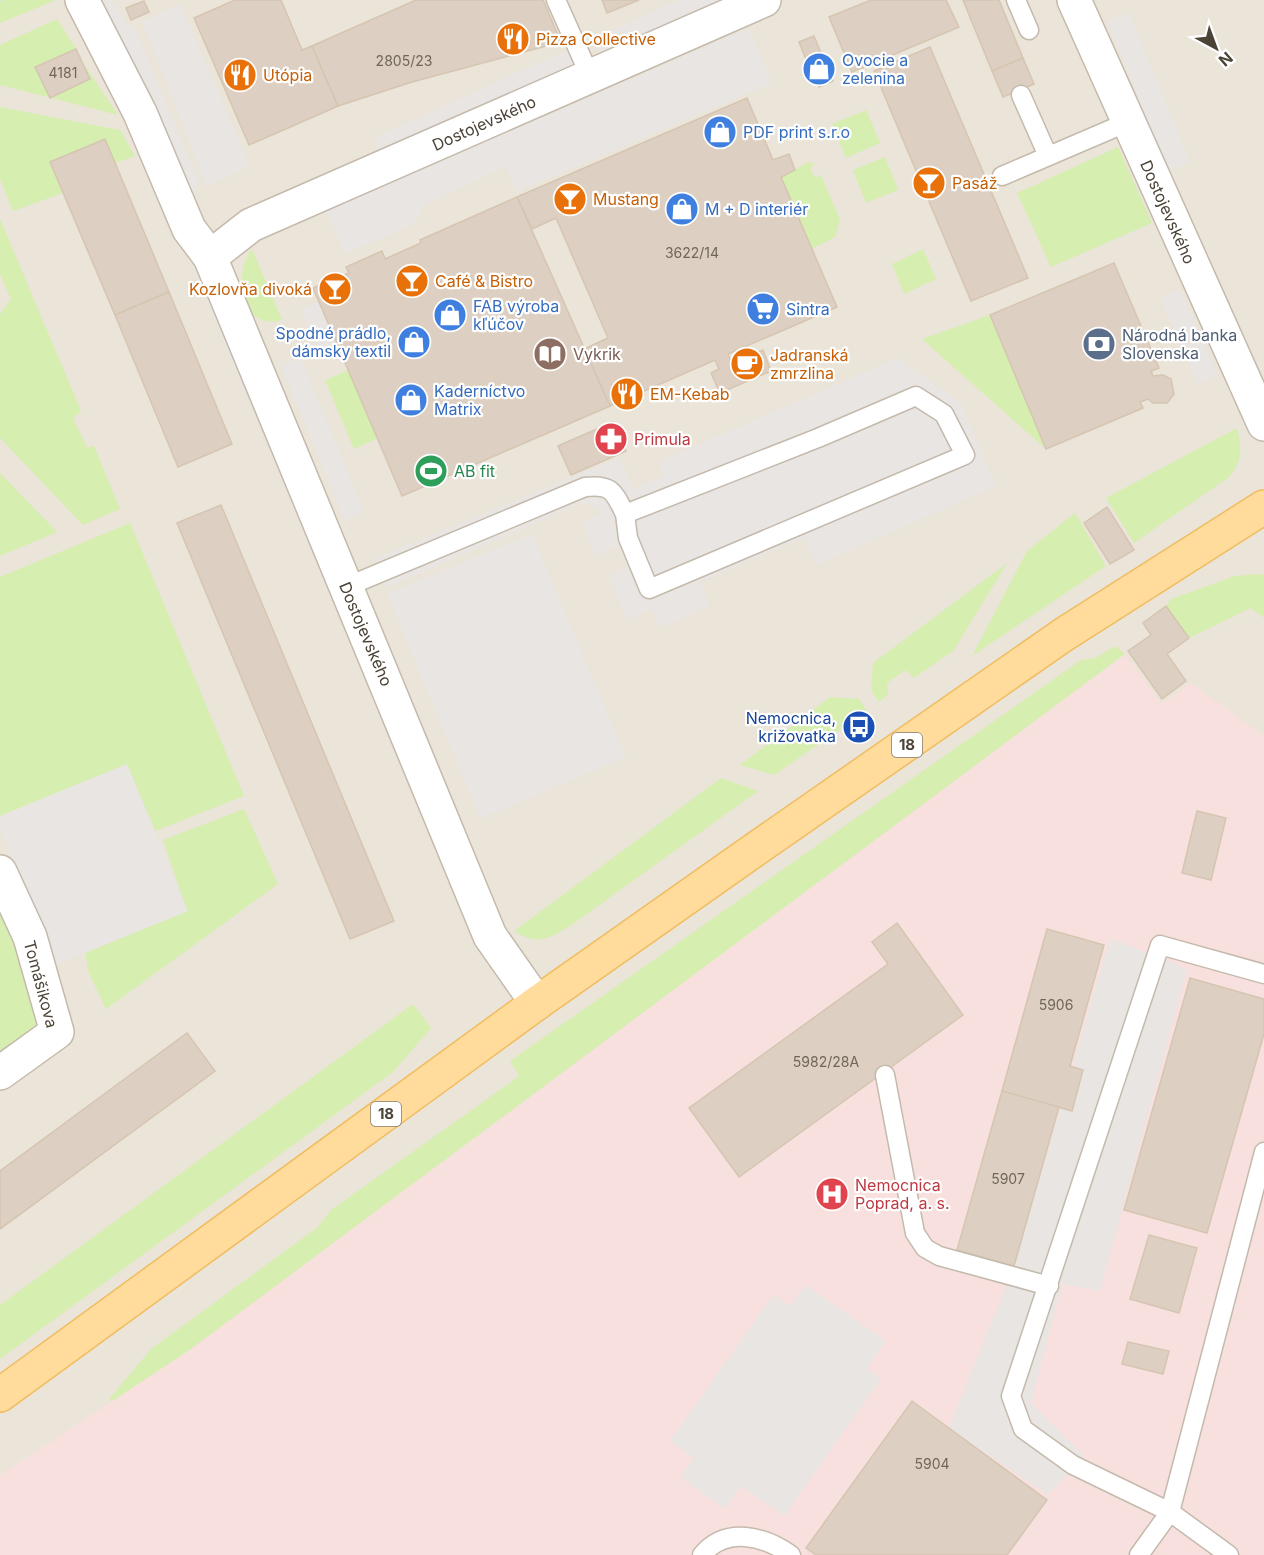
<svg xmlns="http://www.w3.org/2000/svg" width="1264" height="1555" viewBox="0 0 1264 1555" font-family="Inter,sans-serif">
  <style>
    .residential { fill: #ebe4d8 }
    .medical { fill: #f8e0de }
    .green { fill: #d6eeb0 }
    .parking { fill: #e8e5e2 }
    .building { fill: #ddd0c2; stroke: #d5c5b1; stroke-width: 1.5 }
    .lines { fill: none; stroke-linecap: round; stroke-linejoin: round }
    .lane-casing { stroke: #c4baac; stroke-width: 21 }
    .street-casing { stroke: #c4baac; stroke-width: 36 }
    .primary-casing { stroke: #f1bc5f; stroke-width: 36 }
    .lane { stroke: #fff; stroke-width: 18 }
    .street { stroke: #fff; stroke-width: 33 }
    .primary { stroke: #ffdc9b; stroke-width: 33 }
    .labels { text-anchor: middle; stroke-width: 4.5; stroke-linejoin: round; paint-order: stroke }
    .number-label { font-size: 14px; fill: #70665a }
    .shield { fill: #fff; stroke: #827b73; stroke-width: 1.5 }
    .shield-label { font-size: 15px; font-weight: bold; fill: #4c4337 }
    .food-label { font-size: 16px; fill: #c56008; stroke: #fff; text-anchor: start }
    .shop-label { font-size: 16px; fill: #366cbe; stroke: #fff; text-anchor: start }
    .street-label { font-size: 16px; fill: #4c4337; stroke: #fff }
    .service-label { font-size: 16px; fill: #4e5e75; stroke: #fff; text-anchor: start }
    .education-label { font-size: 16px; fill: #785e54; stroke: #fff; text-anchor: start }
    .health-label { font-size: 16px; fill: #be3a42; stroke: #fff; text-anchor: start }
    .leisure-label { font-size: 16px; fill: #27864d; stroke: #fff; text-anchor: start }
    .transit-label { font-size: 16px; fill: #164399; stroke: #fff; text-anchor: end }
  </style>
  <rect width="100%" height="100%" fill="#f7f2eb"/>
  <!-- residential -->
  <rect class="residential" x="0" y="0" width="1264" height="1555"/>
  <!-- medical -->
  <polygon class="medical" points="1125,654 1161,704 1191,683 1264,736 1264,1555 0,1555 0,1475 188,1351"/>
  <!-- green -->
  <g class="green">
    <polygon points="3,0 56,0 0,23 0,2"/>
    <polygon points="57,19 76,49 36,67 50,98 90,79 81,60 118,115 0,85 0,45"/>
    <polygon points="0,107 120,130 135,156 115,163 105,140 51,161 63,193 13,211 0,179"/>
    <polygon points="866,110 880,143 846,158 832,124"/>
    <polygon points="1118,147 1152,223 1051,267 1017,193"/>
    <polygon points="885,157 898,190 866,203 853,170"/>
    <polygon points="809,162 815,164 810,168 815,178 821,175 840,220 835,237 812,249 781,177"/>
    <polygon points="0,219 81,411 73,418 87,448 94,446 120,509 83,525 0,438 0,314 11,299 0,274"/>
    <path d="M252,249L282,320C241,332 232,274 252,249Z"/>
    <polygon points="923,249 936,279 904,294 892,264"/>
    <polygon points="990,315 1046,449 922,339"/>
    <polygon points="349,370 378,438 354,449 325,380"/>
    <path d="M1237,428C1242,449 1243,460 1229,477L1134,543L1106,498Z"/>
    <polygon points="0,473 57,532 0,556"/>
    <polygon points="1075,513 1106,566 972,656 1027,551"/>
    <polygon points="130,523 244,796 155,831 127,764 0,816 0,577"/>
    <polygon points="1007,563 954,650 914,678 906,670 887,683 888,695 879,702 871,690 873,663"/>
    <polygon points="1258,574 1264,575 1264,618 1251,608 1189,638 1166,606 1171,599 1235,576"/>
    <polygon points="1115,646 1125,654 188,1351 111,1402 110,1398 151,1349 318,1227 331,1210 514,1080 519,1075 510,1061 1081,660 1096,658"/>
    <polygon points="830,697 859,699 867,711 774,775 740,765"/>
    <path d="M721,778L758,791L570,926C548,939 537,946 514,931Z"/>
    <polygon points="244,809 278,884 106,1009 89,973 85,953 187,911 163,840"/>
    <polygon points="0,901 45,1018 31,1044 0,1063"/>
    <polygon points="413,1004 431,1028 393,1072 0,1359 0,1305"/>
  </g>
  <!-- parking -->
  <g class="parking">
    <polygon points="106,0 112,0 128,25 134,26 199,182 190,203 98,8"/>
    <polygon points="679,0 724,0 599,55 592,39"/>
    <polygon points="180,4 250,166 206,186 142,21"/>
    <polygon points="1129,12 1190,162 1168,171 1107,22"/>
    <polygon points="749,28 772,83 517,192 505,167 425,204 414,224 345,254 326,211"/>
    <polygon points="569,49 575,67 376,154 376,137"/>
    <polygon points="196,245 472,908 461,912 186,250"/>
    <polygon points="1180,289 1218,375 1197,384 1160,298"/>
    <polygon points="319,301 336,342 318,350 300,310"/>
    <polygon points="301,358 364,512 344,520 281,366"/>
    <polygon points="897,358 961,403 996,486 817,565 804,538 700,582 710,606 660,628 652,610 627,620 608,575 627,567 618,546 595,556 582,523 603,513 590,504 580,504 386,588 373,559 620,457 633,489 664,476 658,462"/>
    <polygon points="532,534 626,757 480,819 387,594"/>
    <polygon points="127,764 188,911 55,965 0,829 0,816"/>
    <polygon points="1110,938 1187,969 1100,1291 1062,1284 1031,1403 1085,1456 1048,1495 949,1428 1014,1266"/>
    <polygon points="805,1285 886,1341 867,1368 881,1379 784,1516 741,1486 725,1509 680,1477 694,1458 670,1441 773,1295 790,1306"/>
  </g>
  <!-- building -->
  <g class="building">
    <polygon points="235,0 281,0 302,50 312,46 338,106 249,145 194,18"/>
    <polygon points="416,0 543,0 561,42 412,82 338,106 312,46"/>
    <polygon points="602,0 639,0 607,13"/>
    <polygon points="871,0 946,0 959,27 852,72 829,17"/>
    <polygon points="963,0 999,0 1023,58 992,71"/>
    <polygon points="144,1 149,12 131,20 126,8"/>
    <polygon points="814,36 824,60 809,67 799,42"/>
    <polygon points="930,47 1028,278 971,301 874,71"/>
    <polygon points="76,49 90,79 50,98 35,67"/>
    <polygon points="1023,58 1034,84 1003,97 992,71"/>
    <polygon points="824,60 833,81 819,87 809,67"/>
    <polygon points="747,98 773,160 789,154 795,170 781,177 837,307 728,354 732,364 763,350 771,371 720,393 711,373 719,369 715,360 610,406 584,349 608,338 556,218 532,229 517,197"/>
    <polygon points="105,139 169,292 115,315 50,162"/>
    <polygon points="517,197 610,406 402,496 313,288 349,273 346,267 382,251 385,259 421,243 420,240"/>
    <polygon points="1114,263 1159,368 1151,371 1153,376 1163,375 1171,379 1174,394 1167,403 1153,403 1148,399 1140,402 1143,408 1046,449 990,315"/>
    <polygon points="169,292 232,444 178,467 115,315"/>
    <polygon points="613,422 626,451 571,475 558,446"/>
    <polygon points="221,505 394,921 350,939 177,523"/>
    <polygon points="1107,507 1134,550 1110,564 1084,523"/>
    <polygon points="1166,606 1189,638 1167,654 1186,681 1162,699 1128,651 1151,635 1143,623"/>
    <polygon points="1197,811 1226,818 1211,880 1182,873"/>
    <polygon points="897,923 963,1015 739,1177 689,1108 888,964 872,942"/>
    <polygon points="1047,929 1104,945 1070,1066 1083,1070 1072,1111 1002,1091"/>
    <polygon points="1190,978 1264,999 1264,1034 1207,1233 1124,1210"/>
    <polygon points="187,1033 215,1071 0,1229 0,1171"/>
    <polygon points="1002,1091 1059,1107 1014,1266 957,1250"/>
    <polygon points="1149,1235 1197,1248 1179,1313 1130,1299"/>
    <polygon points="1128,1342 1169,1351 1163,1374 1122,1364"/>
    <polygon points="912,1401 1047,1500 1007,1555 816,1555 806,1548"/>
  </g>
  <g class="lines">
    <!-- lane casing -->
    <g class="lane-casing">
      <g id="lane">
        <polyline points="556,0 590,76"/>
        <polyline points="1016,0 1029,30"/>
        <polyline points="1021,95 1048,156"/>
        <polyline points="1002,176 1128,122"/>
        <path d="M346,587L585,487C612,484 614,492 625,514L818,438L916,396L944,414L965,455L649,589L628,538L625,514"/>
        <polyline points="885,1075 915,1233 925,1248 939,1256 1049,1286"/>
        <path d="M702,1555C726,1526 764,1536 791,1555"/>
        <polyline points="1139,1555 1170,1512 1264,1152"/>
        <polyline points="1229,1555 1170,1512 1073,1465 1023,1429 1011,1396 1160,945 1264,974"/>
      </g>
    </g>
    <!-- street casing -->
    <g class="street-casing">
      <g id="street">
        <polyline points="82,0 140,113 189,229 210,257 490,936 537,1003"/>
        <polyline points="1074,0 1264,424"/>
        <polyline points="210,257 251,225 764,0"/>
        <polyline points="0,872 30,937 57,1032 0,1073"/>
      </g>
    </g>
    <!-- primary casing -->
    <g class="primary-casing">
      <polyline id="primary" points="0,1395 537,1003 750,853 1063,635 1264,507"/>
    </g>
    <!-- lane -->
    <use href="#lane" class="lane"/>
    <!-- street -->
    <use href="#street" class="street"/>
    <!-- primary -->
    <use href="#primary" class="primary"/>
  </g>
  <!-- icons -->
  <defs>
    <g id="restaurant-disc" transform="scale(1.725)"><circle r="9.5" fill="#e8710a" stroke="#fff"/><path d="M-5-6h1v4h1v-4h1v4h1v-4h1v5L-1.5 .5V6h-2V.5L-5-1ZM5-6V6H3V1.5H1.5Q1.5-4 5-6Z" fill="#fff"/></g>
    <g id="shop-disc" transform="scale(1.725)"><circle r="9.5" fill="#3f7fe0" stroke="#fff"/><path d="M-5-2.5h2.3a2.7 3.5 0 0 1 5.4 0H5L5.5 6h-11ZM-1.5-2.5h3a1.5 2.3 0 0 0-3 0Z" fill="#fff"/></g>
    <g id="bar-disc" transform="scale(1.725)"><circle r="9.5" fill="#e8710a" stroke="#fff"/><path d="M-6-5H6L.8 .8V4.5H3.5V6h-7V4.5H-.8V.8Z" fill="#fff"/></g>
    <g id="supermarket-disc" transform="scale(1.725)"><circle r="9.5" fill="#3f7fe0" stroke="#fff"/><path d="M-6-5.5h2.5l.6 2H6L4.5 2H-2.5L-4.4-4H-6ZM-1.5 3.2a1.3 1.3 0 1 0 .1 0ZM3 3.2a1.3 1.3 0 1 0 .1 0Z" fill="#fff"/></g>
    <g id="bank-disc" transform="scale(1.725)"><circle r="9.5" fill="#5c6f8a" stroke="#fff"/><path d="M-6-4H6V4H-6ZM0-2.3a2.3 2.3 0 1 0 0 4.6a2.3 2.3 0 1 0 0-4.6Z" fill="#fff"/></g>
    <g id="library-disc" transform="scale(1.725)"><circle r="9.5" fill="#8d6e63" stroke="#fff"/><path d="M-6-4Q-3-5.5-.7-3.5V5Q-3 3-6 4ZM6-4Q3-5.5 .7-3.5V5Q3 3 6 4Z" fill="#fff"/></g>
    <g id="cafe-disc" transform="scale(1.725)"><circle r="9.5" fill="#e8710a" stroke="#fff"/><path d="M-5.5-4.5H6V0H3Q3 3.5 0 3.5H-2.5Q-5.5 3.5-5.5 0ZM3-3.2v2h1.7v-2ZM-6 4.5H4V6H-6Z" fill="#fff"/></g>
    <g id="pharmacy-disc" transform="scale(1.725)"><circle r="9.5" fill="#e0444e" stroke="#fff"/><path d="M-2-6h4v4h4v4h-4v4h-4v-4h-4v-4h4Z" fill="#fff"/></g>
    <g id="stadium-disc" transform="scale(1.725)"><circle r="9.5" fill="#2e9e5b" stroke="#fff"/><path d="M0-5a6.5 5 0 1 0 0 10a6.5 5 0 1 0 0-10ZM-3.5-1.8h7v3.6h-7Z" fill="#fff"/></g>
    <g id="bus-disc" transform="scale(1.725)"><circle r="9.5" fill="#1a4fb4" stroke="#fff"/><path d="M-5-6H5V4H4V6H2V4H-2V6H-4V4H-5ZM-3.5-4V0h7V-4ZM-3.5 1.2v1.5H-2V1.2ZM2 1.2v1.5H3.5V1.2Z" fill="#fff"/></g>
    <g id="hospital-disc" transform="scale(1.725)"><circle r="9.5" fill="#e0444e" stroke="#fff"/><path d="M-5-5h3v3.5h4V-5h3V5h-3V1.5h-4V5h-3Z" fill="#fff"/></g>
  </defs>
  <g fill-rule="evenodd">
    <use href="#restaurant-disc" x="513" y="39"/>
    <use href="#shop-disc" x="819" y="69"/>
    <use href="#restaurant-disc" x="240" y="75"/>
    <use href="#shop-disc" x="720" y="132"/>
    <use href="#bar-disc" x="929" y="183"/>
    <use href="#bar-disc" x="570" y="199"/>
    <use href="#shop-disc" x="682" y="209"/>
    <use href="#bar-disc" x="412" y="281"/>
    <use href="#bar-disc" x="335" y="289"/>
    <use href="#supermarket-disc" x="763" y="309"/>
    <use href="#shop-disc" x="450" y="315"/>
    <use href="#shop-disc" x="414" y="342"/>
    <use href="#bank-disc" x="1099" y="344"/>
    <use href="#library-disc" x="550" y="354"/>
    <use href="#cafe-disc" x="747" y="364"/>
    <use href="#restaurant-disc" x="627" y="394"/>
    <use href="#shop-disc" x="411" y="400"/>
    <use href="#pharmacy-disc" x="611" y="439"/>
    <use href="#stadium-disc" x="431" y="471"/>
    <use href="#bus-disc" x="859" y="727"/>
    <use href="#hospital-disc" x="832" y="1194"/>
  </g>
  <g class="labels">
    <!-- number labels -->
    <g class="number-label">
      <text x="404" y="66">2805/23</text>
      <text x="63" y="78">4181</text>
      <text x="692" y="258">3622/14</text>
      <text x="1056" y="1010">5906</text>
      <text x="826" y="1067">5982/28A</text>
      <text x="1008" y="1184">5907</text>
      <text x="932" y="1469">5904</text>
    </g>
    <!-- shield labels -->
    <g class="shield">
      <rect x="892" y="733" width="30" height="24" rx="4.5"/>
      <rect x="371" y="1102" width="30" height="24" rx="4.5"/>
    </g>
    <g class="shield-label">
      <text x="907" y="750">18</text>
      <text x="386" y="1119">18</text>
    </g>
    <!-- food labels -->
    <g class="food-label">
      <text x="536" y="45">Pizza Collective</text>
      <text x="263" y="81">Utópia</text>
      <text x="952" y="189">Pasáž</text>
      <text x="593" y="205">Mustang</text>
      <text x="435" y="287">Café &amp; Bistro</text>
      <text x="312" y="295" text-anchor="end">Kozlovňa divoká</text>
      <text x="770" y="361">Jadranská<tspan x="770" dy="18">zmrzlina</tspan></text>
      <text x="650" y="400">EM-Kebab</text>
    </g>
    <!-- shop labels -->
    <g class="shop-label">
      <text x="842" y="66">Ovocie a<tspan x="842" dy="18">zelenina</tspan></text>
      <text x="743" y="138">PDF print s.r.o</text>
      <text x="705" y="215">M + D interiér</text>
      <text x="473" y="312">FAB výroba<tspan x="473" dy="18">kľúčov</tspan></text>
      <text x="786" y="315">Sintra</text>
      <text x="391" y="339" text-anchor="end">Spodné prádlo,<tspan x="391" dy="18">dámsky textil</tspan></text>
      <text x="434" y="397">Kaderníctvo<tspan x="434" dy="18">Matrix</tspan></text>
    </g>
    <!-- street labels -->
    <g class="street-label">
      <text transform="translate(484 123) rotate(-24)" y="6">Dostojevského</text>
      <text transform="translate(1168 212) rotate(66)" y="6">Dostojevského</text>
      <text transform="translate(366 634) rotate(67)" y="6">Dostojevského</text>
      <text transform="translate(41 984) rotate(75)" y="6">Tomášikova</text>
    </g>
    <!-- service labels -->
    <g class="service-label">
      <text x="1122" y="341">Národná banka<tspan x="1122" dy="18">Slovenska</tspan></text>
    </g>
    <!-- education labels -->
    <g class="education-label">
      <text x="573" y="360">Vykrik</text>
    </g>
    <!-- health labels -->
    <g class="health-label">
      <text x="634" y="445">Primula</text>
      <text x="855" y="1191">Nemocnica<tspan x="855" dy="18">Poprad, a. s.</tspan></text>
    </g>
    <!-- leisure labels -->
    <g class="leisure-label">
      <text x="454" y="477">AB fit</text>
    </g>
    <!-- transit labels -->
    <g class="transit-label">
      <text x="836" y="724">Nemocnica,<tspan x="836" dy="18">križovatka</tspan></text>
    </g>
  </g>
  <!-- north arrow -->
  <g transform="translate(1216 48) rotate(139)" stroke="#ffffff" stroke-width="4.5" paint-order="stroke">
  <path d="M0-4.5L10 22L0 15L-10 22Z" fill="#4c4337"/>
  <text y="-9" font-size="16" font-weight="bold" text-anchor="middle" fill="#4c4337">N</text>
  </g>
</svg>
